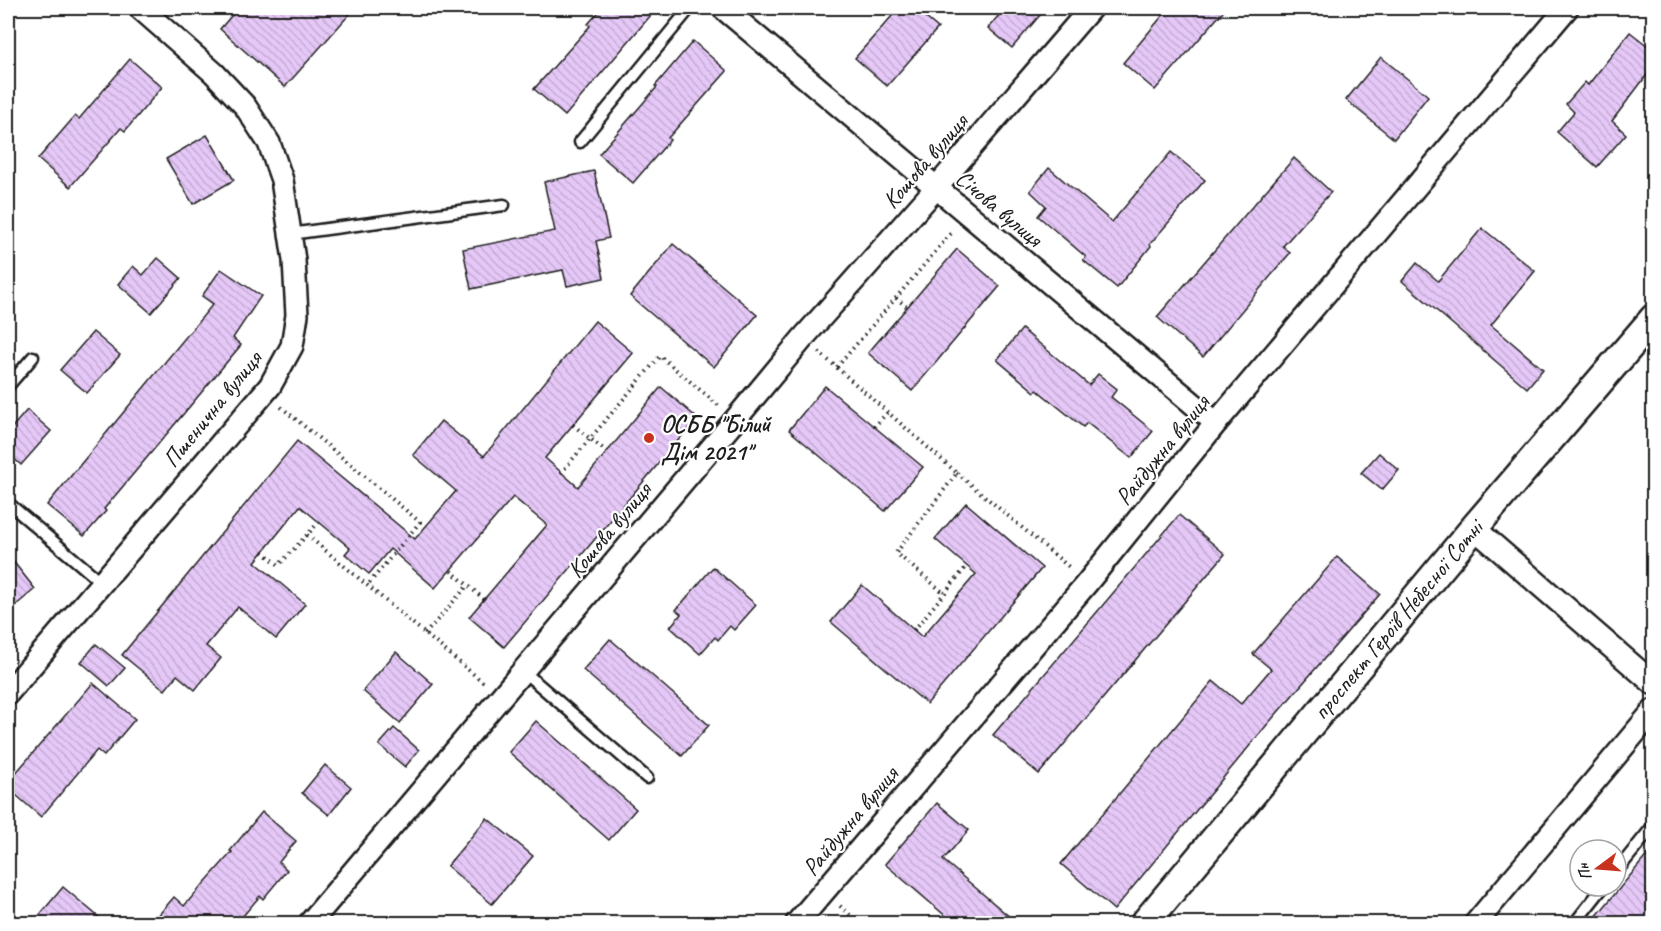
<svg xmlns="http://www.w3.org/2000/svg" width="1661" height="931" viewBox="0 0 1661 931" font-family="Caveat,sans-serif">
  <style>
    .building { fill: url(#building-back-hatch); stroke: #1c1c1c; stroke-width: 1.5 }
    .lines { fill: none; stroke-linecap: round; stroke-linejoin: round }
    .service-casing { stroke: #1c1c1c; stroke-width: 15 }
    .minor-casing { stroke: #1c1c1c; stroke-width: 26 }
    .tertiary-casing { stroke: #1c1c1c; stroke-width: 32 }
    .path { stroke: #1c1c1c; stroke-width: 4; stroke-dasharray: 1.5 4.5; stroke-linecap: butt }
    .service { stroke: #fff; stroke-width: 10 }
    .minor { stroke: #fff; stroke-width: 21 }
    .tertiary { stroke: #fff; stroke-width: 27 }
    .poi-dot { fill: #c8321e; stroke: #fff; stroke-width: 2 }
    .labels { text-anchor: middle; stroke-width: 4.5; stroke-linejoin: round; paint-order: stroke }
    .street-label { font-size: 24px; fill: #1c1c1c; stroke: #fff }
    .poi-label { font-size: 24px; font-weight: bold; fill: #1c1c1c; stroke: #fff; text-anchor: start }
  </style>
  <defs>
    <pattern id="building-back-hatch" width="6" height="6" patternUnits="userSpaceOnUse" patternTransform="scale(1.5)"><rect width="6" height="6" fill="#e5c8f7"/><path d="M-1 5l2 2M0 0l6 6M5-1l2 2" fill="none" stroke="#c4abd3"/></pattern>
  </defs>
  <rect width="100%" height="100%" fill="#fff"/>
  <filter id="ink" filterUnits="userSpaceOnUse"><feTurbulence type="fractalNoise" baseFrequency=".0167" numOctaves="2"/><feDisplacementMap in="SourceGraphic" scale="12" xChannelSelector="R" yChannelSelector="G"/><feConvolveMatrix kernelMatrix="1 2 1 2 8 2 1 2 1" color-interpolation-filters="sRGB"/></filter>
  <g filter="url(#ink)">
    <!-- building -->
    <g class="building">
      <polygon points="238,8 355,8 285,87 220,29"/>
      <polygon points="602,8 657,8 565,116 534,89 590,26 588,24"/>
      <polygon points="899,8 914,8 938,28 887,86 855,58"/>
      <polygon points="1005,8 1046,8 1012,48 988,28"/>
      <polygon points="1169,8 1226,8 1155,90 1123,63"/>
      <polygon points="1630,32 1653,50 1653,67 1612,121 1626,134 1597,167 1557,132 1574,112 1566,104 1585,82 1588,85"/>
      <polygon points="693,41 727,71 668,138 670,140 633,183 599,154 657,87 655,86"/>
      <polygon points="1381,57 1428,96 1394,139 1346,100"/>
      <polygon points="130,59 162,87 125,131 121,128 70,187 38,159 75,116 79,119"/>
      <polygon points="207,135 234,180 193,204 166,159"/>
      <polygon points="1171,152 1205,180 1150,244 1151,246 1117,288 1083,260 1086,257 1038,216 1046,206 1030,191 1049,168 1112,222"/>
      <polygon points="1294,158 1331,192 1283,246 1290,253 1203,357 1157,317"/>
      <polygon points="594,171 609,238 596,241 604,278 567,286 563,270 471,289 463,249 555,231 544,182"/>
      <polygon points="1482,228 1535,271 1491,325 1543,369 1527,388 1402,281 1417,263 1438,281"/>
      <polygon points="673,244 757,315 714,367 630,296"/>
      <polygon points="957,249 1000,286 912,391 868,353"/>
      <polygon points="158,258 181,278 151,313 118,284 133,266 143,275"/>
      <polygon points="221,269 261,296 233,338 241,345 104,509 106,511 84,536 47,505 213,304 202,296"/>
      <polygon points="595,321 633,353 545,458 578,487 661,387 697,418 504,647 469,617 547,525 513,497 435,588 390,549 369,574 345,554 350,548 300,506 255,562 305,604 276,639 238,607 206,646 221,658 195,690 177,675 165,690 122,655 297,441 415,539 456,491 413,455 441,421 484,456"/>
      <polygon points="1022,329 1089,385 1098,374 1117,389 1111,397 1153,431 1131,458 1087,423 1083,427 1037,390 1035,392 997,360"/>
      <polygon points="93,332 120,355 87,393 60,370"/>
      <polygon points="825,386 923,467 885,511 789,430"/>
      <polygon points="27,410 51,431 21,465 8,453 8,432"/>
      <polygon points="1379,453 1399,470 1382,490 1361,473"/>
      <polygon points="966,503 1042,568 927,704 831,622 862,585 922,637 976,574 935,539"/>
      <polygon points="1179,515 1225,554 1039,774 993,735"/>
      <polygon points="8,555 35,589 8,612"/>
      <polygon points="1337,557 1380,594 1266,726 1114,910 1061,864 1213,681 1241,704 1271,669 1253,654"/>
      <polygon points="713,567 756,605 734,630 730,626 718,640 715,637 700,654 670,627 681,614 676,610"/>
      <polygon points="610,639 709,725 682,756 583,670"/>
      <polygon points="96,644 125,668 109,686 81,662"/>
      <polygon points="396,652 433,684 400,723 363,691"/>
      <polygon points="93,683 135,719 104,756 97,750 41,817 8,788 8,782"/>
      <polygon points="536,721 636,809 609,840 509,752"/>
      <polygon points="394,728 419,750 405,767 379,745"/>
      <polygon points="325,765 351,787 329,815 302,793"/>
      <polygon points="937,803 969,830 943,860 1018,924 955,924 885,864"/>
      <polygon points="262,812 296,841 279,862 287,870 263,899 260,896 236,924 151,924 174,897 184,906 232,852 230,851"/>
      <polygon points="487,818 533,856 492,904 447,866"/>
      <polygon points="1653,848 1653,924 1590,924"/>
      <polygon points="63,887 107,924 32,924"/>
    </g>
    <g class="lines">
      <!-- service casing -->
      <g class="service-casing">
        <g id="service">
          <polyline points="580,142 690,8"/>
          <polyline points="290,234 504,205"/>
          <polyline points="8,386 33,357"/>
          <polyline points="8,503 101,582"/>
          <polyline points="523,671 647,778"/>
          <polyline points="1616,872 1654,825"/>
          <polyline points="1574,924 1604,886"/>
        </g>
      </g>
      <!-- minor casing -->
      <g class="minor-casing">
        <g id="minor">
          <polyline points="723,8 1216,423"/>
          <polyline points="1474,528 1654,684"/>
          <polyline points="8,693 270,386 292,346 297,315 294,260 282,180 269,143 245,106 214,73 140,8"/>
          <polyline points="309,924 735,420 803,338 936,188 1091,8"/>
          <polyline points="796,924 1087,583 1216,423 1567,8"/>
          <polyline points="1475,924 1654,710"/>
        </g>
      </g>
      <!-- tertiary casing -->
      <g class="tertiary-casing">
        <g id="tertiary">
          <path id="s1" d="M1144,924L1474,528L1654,318"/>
        </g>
      </g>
      <!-- path -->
      <g class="path">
        <polyline points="896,298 907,307"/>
        <polyline points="819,352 957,473 896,553 944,593"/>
        <polyline points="837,367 953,231"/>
        <polyline points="281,407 420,522 367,586"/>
        <polyline points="573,425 607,452"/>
        <polyline points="874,427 887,413"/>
        <polyline points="561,473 660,356 719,406"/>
        <polyline points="957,473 1069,567"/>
        <polyline points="307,535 484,683"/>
        <polyline points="263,552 279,565 319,522"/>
        <polyline points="451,571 484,599"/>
        <polyline points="914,630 967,566"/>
        <polyline points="425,634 468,585"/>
        <polyline points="840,906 860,924"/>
      </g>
      <!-- service -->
      <use href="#service" class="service"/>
      <!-- minor -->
      <use href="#minor" class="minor"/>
      <!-- tertiary -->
      <use href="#tertiary" class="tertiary"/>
    </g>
  </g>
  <!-- markers -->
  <circle class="poi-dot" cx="649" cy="438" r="6"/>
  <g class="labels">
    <!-- street labels -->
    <g class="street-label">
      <text transform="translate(925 161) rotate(-49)" y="8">Кошова вулиця</text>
      <text transform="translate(999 208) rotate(40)" y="8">Січова вулиця</text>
      <text transform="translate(212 409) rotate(-51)" y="8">Пшенична вулиця</text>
      <text transform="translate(1162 450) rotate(-51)" y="8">Райдужна вулиця</text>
      <text transform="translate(609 530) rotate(-50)" y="8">Кошова вулиця</text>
      <text dy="8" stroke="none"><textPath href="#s1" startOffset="396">проспект Героїв Небесної Сотні</textPath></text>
      <text transform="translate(850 821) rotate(-50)" y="8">Райдужна вулиця</text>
    </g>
    <!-- poi labels -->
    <g class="poi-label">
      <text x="661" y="432">ОСББ "Білий<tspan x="661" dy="28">Дім 2021"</tspan></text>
    </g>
  </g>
  <!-- margin -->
  <rect width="1661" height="931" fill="none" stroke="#fff" stroke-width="30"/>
  <rect x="15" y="15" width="1631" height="901" fill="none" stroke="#1c1c1c" stroke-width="2" filter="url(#ink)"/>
  <!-- north arrow -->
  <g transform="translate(1598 868) rotate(254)"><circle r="28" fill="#ffffff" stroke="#a4a4a4" stroke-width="1.5"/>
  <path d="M0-4.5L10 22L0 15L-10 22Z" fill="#c8321e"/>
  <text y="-9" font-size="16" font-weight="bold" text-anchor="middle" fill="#1c1c1c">Пн</text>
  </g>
</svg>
